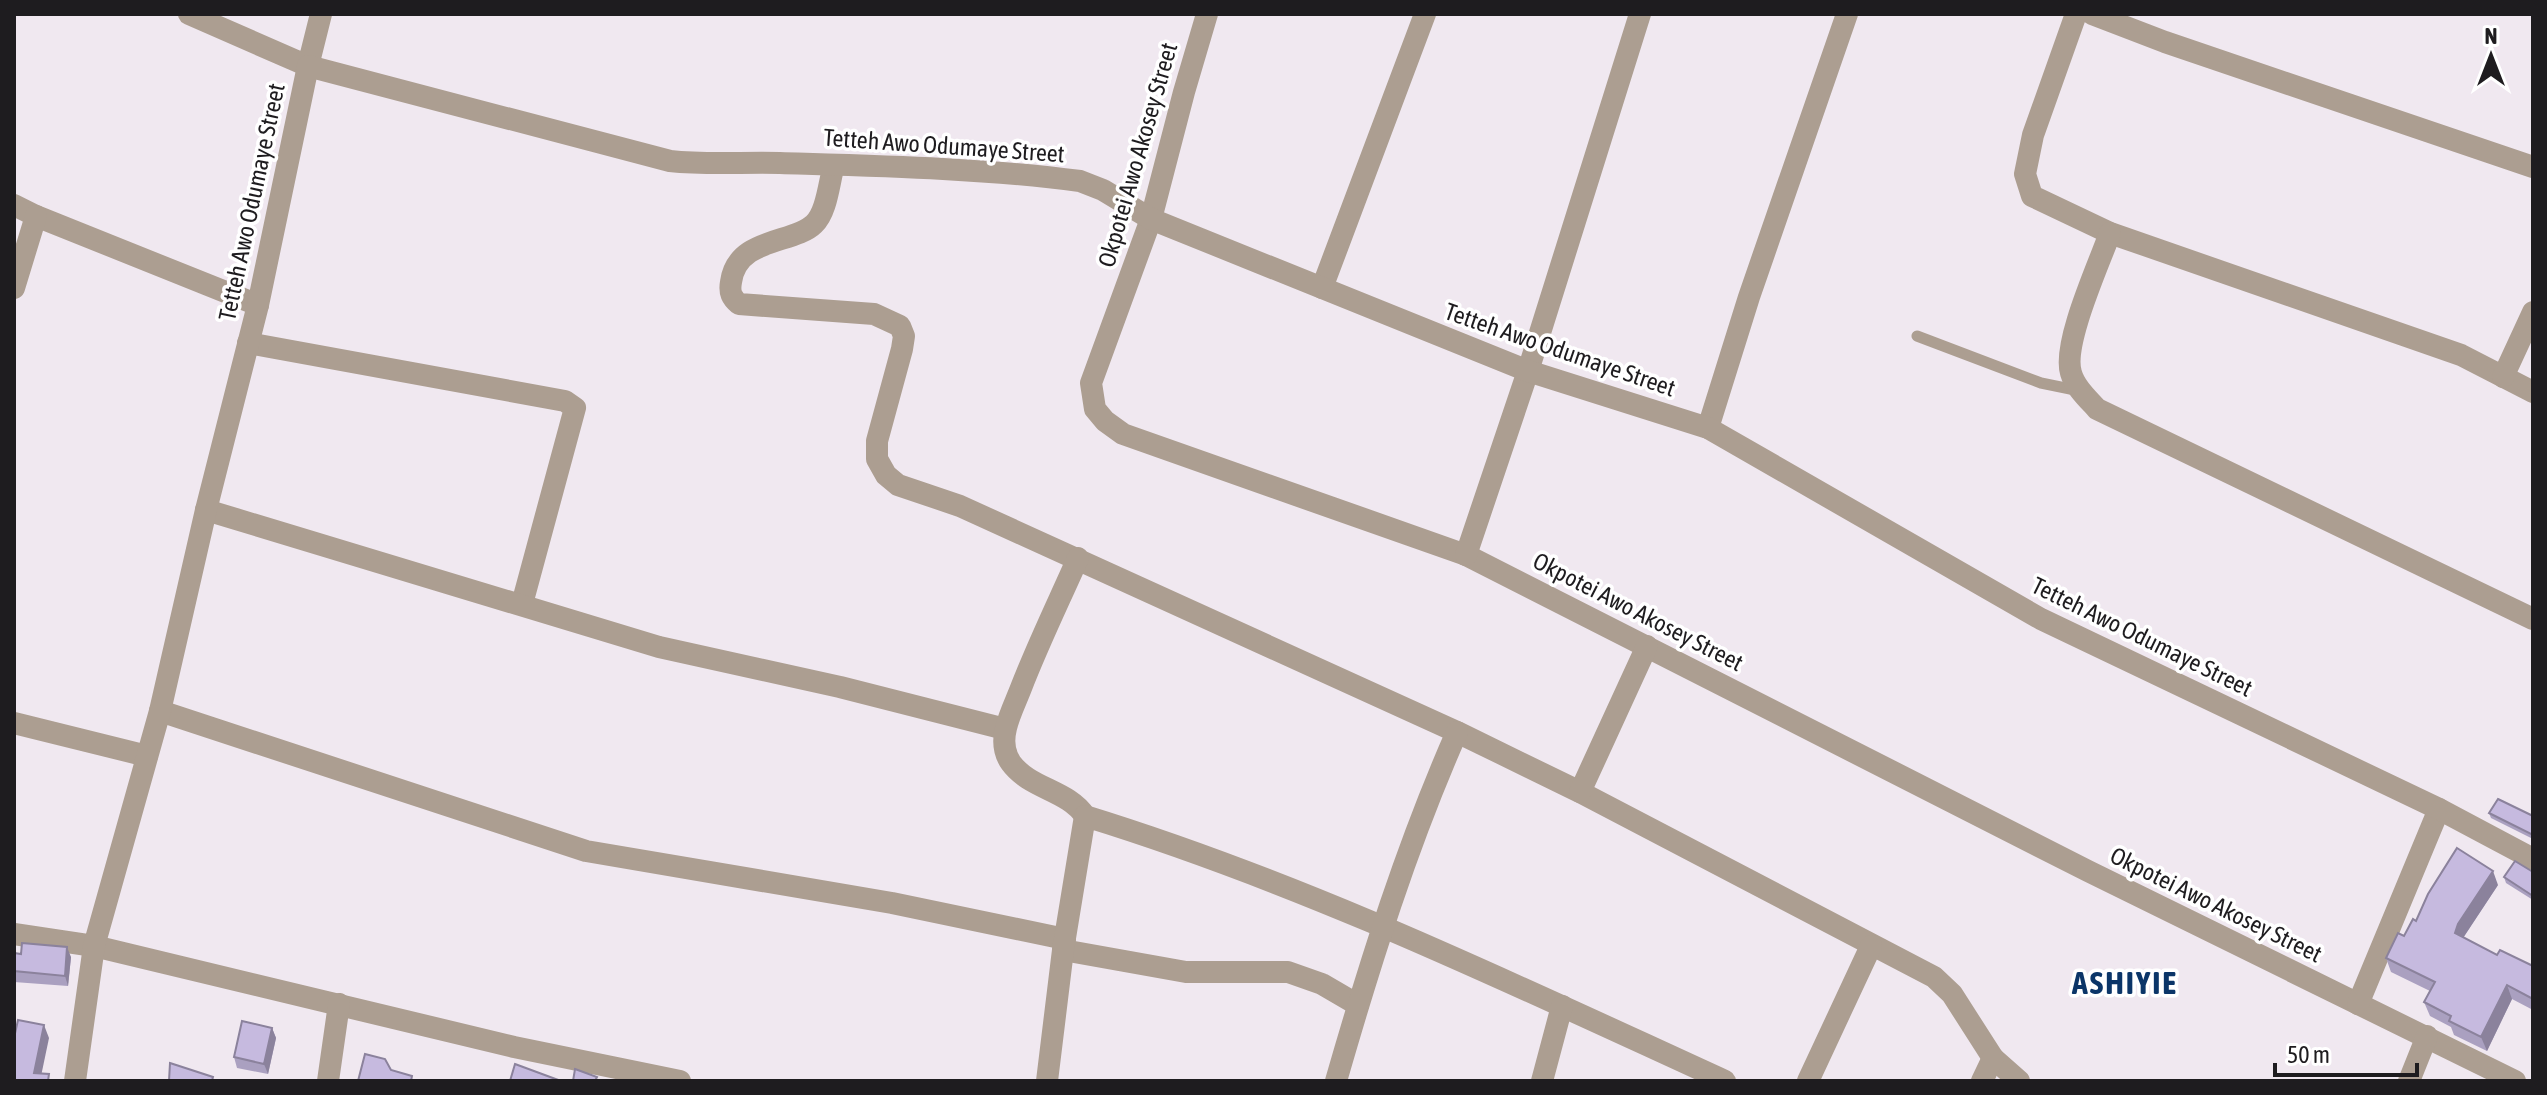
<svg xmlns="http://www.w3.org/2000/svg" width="2547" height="1095" viewBox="0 0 2547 1095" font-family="'Asap Condensed',sans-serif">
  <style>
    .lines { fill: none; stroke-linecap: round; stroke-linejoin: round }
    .service { stroke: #ac9e91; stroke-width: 11 }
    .minor { stroke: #ac9e91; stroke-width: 22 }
    .wall { fill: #aaa0c0 }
    .shaded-wall { fill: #8b829c }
    .building { fill: #c6badf; stroke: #8b829c; stroke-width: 2 }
    .labels { text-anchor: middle; stroke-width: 7; stroke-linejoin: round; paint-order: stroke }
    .street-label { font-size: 24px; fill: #1e1c1f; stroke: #fff }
    .district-label { font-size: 32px; font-weight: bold; letter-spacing: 2px; fill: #0b3568; stroke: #fff }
  </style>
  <rect width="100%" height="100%" fill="#f0e8f0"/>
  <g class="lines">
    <!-- service -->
    <polyline class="service" points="1917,336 2041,383 2080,391"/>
    <!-- minor -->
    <g class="minor">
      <polyline points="189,14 308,66 321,14"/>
      <polyline points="1207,14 1184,92 1151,219 1091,383 1095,409 1105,421 1123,434 1466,555 2088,871 2515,1081"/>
      <polyline points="2076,14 2033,135 2025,174 2032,196 2110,233 2461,355 2533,392"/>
      <polyline points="2092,14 2165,42 2533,167"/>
      <path d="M834,165C829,182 827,212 814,224C794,244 737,237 731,282C729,293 732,298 739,304L874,314L900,326L904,336L902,349L877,441V459L886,475L898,485L960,506L1457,732L1580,792L1934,977L1952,994L1993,1058L2019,1081"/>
      <polyline points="14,205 36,216 258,305"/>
      <path d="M2110,233C2099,264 2062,344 2071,373C2075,387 2087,398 2097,409L2533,619"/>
      <polyline points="14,288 36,216"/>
      <polyline points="1322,288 1425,14"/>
      <polyline points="248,343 565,401 575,408 522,604"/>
      <polyline points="2503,377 2533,312"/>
      <polyline points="1708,428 1749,297 1847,14"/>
      <polyline points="206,510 659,647 840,687 1005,729"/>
      <polyline points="1466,555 1528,371 1640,14"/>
      <path d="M1078,558C1059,601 1038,644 1021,688C1016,701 1009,715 1006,728C1003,740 1004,753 1011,763C1030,789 1068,790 1085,816"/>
      <polyline points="160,711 586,851 892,903 1065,939"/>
      <polyline points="14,723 147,756"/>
      <polyline points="1580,792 1647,646"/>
      <polyline points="14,934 94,946 514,1047 680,1081"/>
      <polyline points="1063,950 1186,972 1288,972 1322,984 1358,1005"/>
      <polyline points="2358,1004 2439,809"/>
      <path d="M75,1081L94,946L160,711L206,510L258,305L308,66L670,161C706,165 743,162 780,163C880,166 981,168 1080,181L1103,190L1151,219L1528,371L1708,428L2041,619L2439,809L2533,859"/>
      <polyline points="328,1081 339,1004"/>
      <path d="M1047,1081L1063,950L1085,816C1306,884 1515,985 1725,1081"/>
      <path d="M1336,1081C1370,963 1407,845 1457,732"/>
      <polyline points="1542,1081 1562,1006"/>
      <polyline points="1808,1081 1871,946"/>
      <polyline points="1982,1081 1993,1058"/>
      <polyline points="2409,1081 2427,1036"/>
    </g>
  </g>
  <!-- wall -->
  <g class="wall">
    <polygon points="2489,813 2533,816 2533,839 2491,818"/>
    <polygon points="2533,872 2533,900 2506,883 2504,877"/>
    <polygon points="2498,885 2463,938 2497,955 2533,966 2533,1010 2512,999 2487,1051 2454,1035 2451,1027 2430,1016 2424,1002 2430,991 2391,972 2386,958 2416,921"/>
    <polygon points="14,953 71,957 68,986 14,982"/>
    <polygon points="272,1028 276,1038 268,1074 237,1068 234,1057"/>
  </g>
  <!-- shaded-wall -->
  <g class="shaded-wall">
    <polygon points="2493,871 2498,885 2463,938 2455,933 2458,924"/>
    <polygon points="67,947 71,957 68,986 65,976"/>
    <polygon points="2507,985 2512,999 2487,1051 2481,1037"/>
    <polygon points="44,1025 49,1038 40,1081 34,1073"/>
    <polygon points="272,1028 276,1038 268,1074 264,1064"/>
  </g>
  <!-- building -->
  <g class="building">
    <polygon points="2498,799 2533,816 2533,835 2489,813"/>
    <polygon points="2457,848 2493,871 2458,924 2455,933 2497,955 2500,950 2533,966 2533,999 2507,985 2481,1037 2449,1021 2451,1016 2424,1002 2435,982 2386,958 2398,933 2404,936 2413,919 2416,921 2428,894"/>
    <polygon points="2515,861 2533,872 2533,896 2504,877"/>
    <polygon points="22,943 67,947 65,976 14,971 14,953 21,954"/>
    <polygon points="18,1020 44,1025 34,1073 49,1074 48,1081 14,1081 14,1038"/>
    <polygon points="242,1021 272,1028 264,1064 234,1057"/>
    <polygon points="365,1054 385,1059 391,1070 412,1076 411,1081 358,1081"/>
    <polygon points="170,1063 213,1077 212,1081 169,1081"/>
    <polygon points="515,1064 561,1081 510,1081"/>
    <polygon points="575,1069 597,1077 595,1081 573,1081"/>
  </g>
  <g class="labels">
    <!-- street labels -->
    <g class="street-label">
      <text transform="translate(944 146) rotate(4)" y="8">Tetteh Awo Odumaye Street</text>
      <text transform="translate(1138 155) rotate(-74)" y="8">Okpotei Awo Akosey Street</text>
      <text transform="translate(252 202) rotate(-78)" y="8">Tetteh Awo Odumaye Street</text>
      <text transform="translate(1560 350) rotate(19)" y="8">Tetteh Awo Odumaye Street</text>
      <text transform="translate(1638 612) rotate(27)" y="8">Okpotei Awo Akosey Street</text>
      <text transform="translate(2142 637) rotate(26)" y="8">Tetteh Awo Odumaye Street</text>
      <text transform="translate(2216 905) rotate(26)" y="8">Okpotei Awo Akosey Street</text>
    </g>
    <!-- district labels -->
    <g class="district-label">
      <text x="2125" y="994">ASHIYIE</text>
    </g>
  </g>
  <!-- border -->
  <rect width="2547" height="1095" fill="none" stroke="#1e1c1f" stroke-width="32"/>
  <!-- north arrow -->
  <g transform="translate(2491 56)" stroke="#ffffff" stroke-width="6" paint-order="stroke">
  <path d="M0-6L14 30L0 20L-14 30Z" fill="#1e1c1f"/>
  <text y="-12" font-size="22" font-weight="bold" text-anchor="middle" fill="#1e1c1f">N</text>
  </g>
  <!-- scale -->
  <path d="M2275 1063v12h142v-12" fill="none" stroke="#1e1c1f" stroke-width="4"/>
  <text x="2287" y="1063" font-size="24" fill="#1e1c1f" stroke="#ffffff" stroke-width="6" paint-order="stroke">50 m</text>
</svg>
